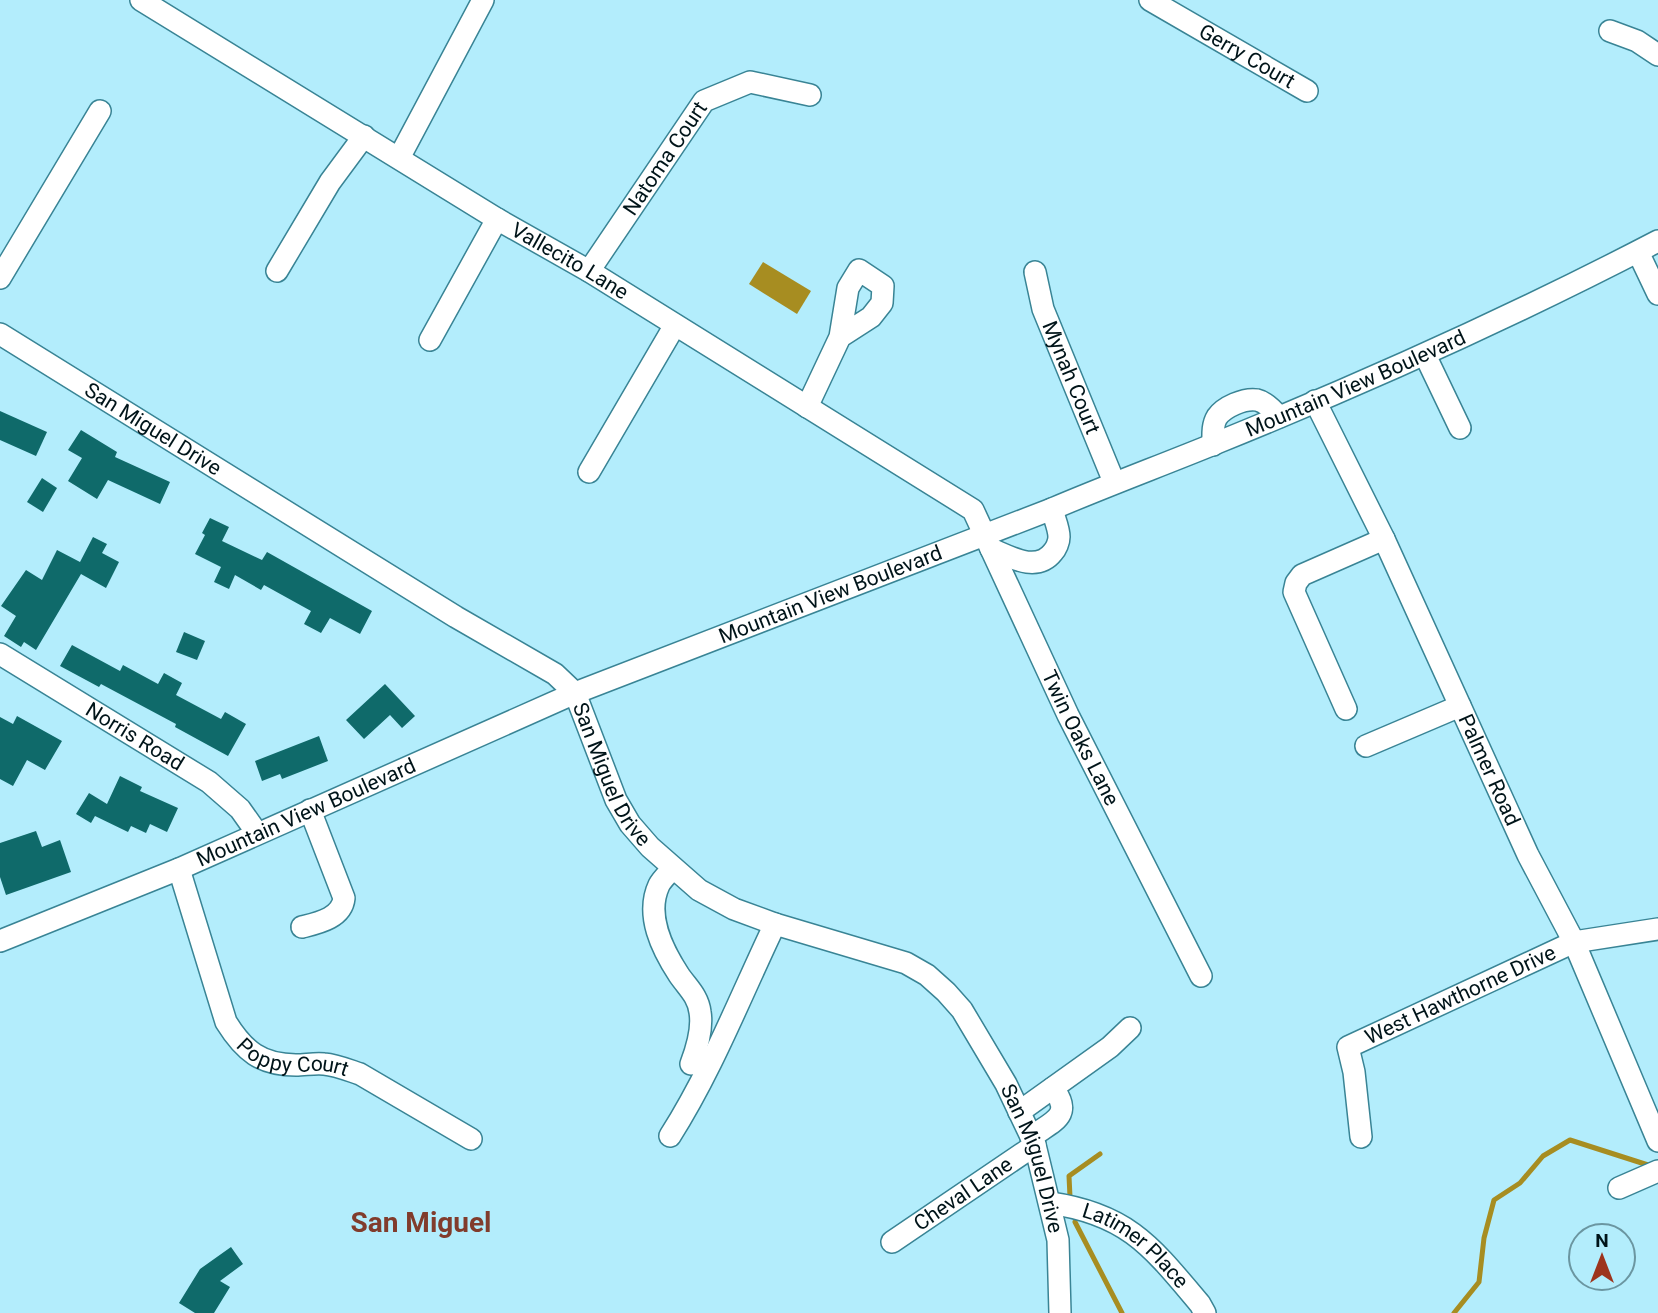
<svg xmlns="http://www.w3.org/2000/svg" width="1658" height="1313" viewBox="0 0 1658 1313" font-family="Roboto,sans-serif">
  <style>
    .water { fill: #a78d21 }
    .lines { fill: none; stroke-linecap: round; stroke-linejoin: round }
    .stream { stroke: #a78d21; stroke-width: 5 }
    .building { fill: #0f6a6a }
    .minor-casing { stroke: #398495; stroke-width: 24 }
    .minor { stroke: #fff; stroke-width: 21 }
    .labels { text-anchor: middle; stroke-width: 7; stroke-linejoin: round; paint-order: stroke }
    .street-label { font-size: 21px; fill: #001419; stroke: #b3edfc }
    .district-label { font-size: 28px; font-weight: bold; fill: #813c2c; stroke: #b3edfc }
  </style>
  <rect width="100%" height="100%" fill="#b3edfc"/>
  <!-- water -->
  <polygon class="water" points="763,262 811,291 797,314 749,284"/>
  <g class="lines">
    <!-- stream -->
    <g class="stream">
      <polyline points="1070,1197 1069,1176 1100,1154"/>
      <polyline points="1075,1222 1122,1313"/>
      <polyline points="1454,1313 1479,1282 1484,1238 1494,1200 1520,1183 1543,1156 1570,1140 1648,1165"/>
    </g>
  </g>
  <!-- building -->
  <g class="building">
    <polygon points="0,411 47,432 36,456 0,440"/>
    <polygon points="81,430 117,452 115,457 170,482 160,504 108,480 97,499 68,481 82,458 68,450"/>
    <polygon points="42,478 57,488 43,512 27,502"/>
    <polygon points="210,518 229,527 222,541 262,560 267,552 372,611 360,634 330,618 321,633 304,624 311,611 264,585 261,590 235,575 229,589 214,582 221,567 195,554 205,535 202,533"/>
    <polygon points="93,537 107,544 102,553 119,562 106,588 81,574 36,650 24,642 21,647 4,636 16,616 1,606 26,570 42,580 57,550 80,562"/>
    <polygon points="184,632 205,641 197,660 176,652"/>
    <polygon points="72,645 120,671 123,665 158,684 164,673 182,683 176,695 221,719 225,712 246,724 228,756 175,727 176,724 101,684 99,687 60,666"/>
    <polygon points="385,684 415,716 402,728 390,715 364,739 346,720"/>
    <polygon points="17,716 62,741 45,770 27,760 13,786 0,779 0,717 13,724"/>
    <polygon points="319,736 328,761 282,779 280,774 262,781 255,761"/>
    <polygon points="120,776 142,787 140,791 178,808 167,832 150,824 146,833 131,826 128,832 95,816 91,823 76,814 89,793 107,804"/>
    <polygon points="36,831 42,847 60,840 71,872 6,895 0,877 0,843"/>
    <polygon points="231,1247 243,1264 220,1281 230,1287 214,1313 195,1313 179,1303 200,1269"/>
  </g>
  <g class="lines">
    <!-- minor casing -->
    <g class="minor-casing">
      <g id="minor">
        <path id="s1" d="M141,0L497,219L589,271L973,510L1068,715L1201,976"/>
        <path id="s2" d="M1150,0L1307,91"/>
        <polyline points="1610,31 1637,41 1658,55"/>
        <polyline points="399,158 483,0"/>
        <polyline points="1638,252 1658,294"/>
        <polyline points="277,271 330,182 364,136"/>
        <path id="s3" d="M589,271L704,101L750,82L810,95"/>
        <path id="s4" d="M1035,272L1043,309L1114,482"/>
        <polyline points="0,278 100,111"/>
        <path id="s5" d="M0,334L456,617L555,674L575,693L616,800L630,824L650,847L699,890L734,909L775,924L906,963L927,975L946,992L962,1010L1006,1084L1035,1145L1058,1240L1060,1313"/>
        <polyline points="430,340 497,219"/>
        <polyline points="1425,355 1460,428"/>
        <path id="s6" d="M1315,401L1384,539L1528,855L1574,942L1658,1141"/>
        <polyline points="807,407 840,337 848,288 859,270 883,286 882,303 871,317 840,337"/>
        <path d="M1213,445C1213,436 1212,425 1217,417C1224,407 1244,398 1257,400C1266,402 1274,411 1279,417"/>
        <polyline points="589,472 675,325"/>
        <path d="M991,549C1010,557 1037,573 1053,552C1056,549 1059,542 1059,537C1059,528 1054,518 1052,509"/>
        <path id="s7" d="M0,654L209,782L240,809L257,833"/>
        <polyline points="1346,709 1294,592 1296,583 1302,575 1384,539"/>
        <polyline points="1366,746 1460,706"/>
        <path d="M673,868C669,873 662,879 659,885C645,915 662,949 679,975C688,988 698,996 700,1012C703,1029 697,1048 691,1064"/>
        <path id="s8" d="M179,869L226,1022C244,1051 261,1065 296,1065C305,1065 315,1063 324,1064C336,1065 348,1070 360,1074L471,1139"/>
        <path d="M302,927C318,923 342,918 344,898L310,810"/>
        <path id="s9" d="M0,941L179,869L575,693L1052,509C1106,486 1160,466 1214,444C1365,383 1514,316 1658,241"/>
        <polyline points="1019,1112 1110,1047 1130,1028"/>
        <path d="M670,1136C712,1070 741,995 775,924"/>
        <path d="M1031,1137C1053,1121 1074,1116 1053,1088"/>
        <path id="s10" d="M1361,1137L1354,1072L1348,1047L1574,942L1658,929"/>
        <polyline points="1619,1188 1658,1171"/>
        <path id="s11" d="M1050,1203C1128,1214 1152,1247 1200,1304L1205,1313"/>
        <path id="s12" d="M892,1242L1035,1145"/>
      </g>
    </g>
    <!-- minor -->
    <use href="#minor" class="minor"/>
  </g>
  <g class="labels">
    <!-- street labels -->
    <g class="street-label">
      <text dy="7" stroke="none"><textPath href="#s2" startOffset="112">Gerry Court</textPath></text>
      <text dy="7" stroke="none"><textPath href="#s3" startOffset="136">Natoma Court</textPath></text>
      <text dy="7" stroke="none"><textPath href="#s1" startOffset="502">Vallecito Lane</textPath></text>
      <text dy="7" stroke="none"><textPath href="#s4" startOffset="112">Mynah Court</textPath></text>
      <text dy="7" stroke="none"><textPath href="#s9" startOffset="1466">Mountain View Boulevard</textPath></text>
      <text dy="7" stroke="none"><textPath href="#s5" startOffset="180">San Miguel Drive</textPath></text>
      <text dy="7" stroke="none"><textPath href="#s9" startOffset="900">Mountain View Boulevard</textPath></text>
      <text dy="7" stroke="none"><textPath href="#s7" startOffset="158">Norris Road</textPath></text>
      <text dy="7" stroke="none"><textPath href="#s1" startOffset="1228">Twin Oaks Lane</textPath></text>
      <text dy="7" stroke="none"><textPath href="#s6" startOffset="408">Palmer Road</textPath></text>
      <text dy="7" stroke="none"><textPath href="#s5" startOffset="768">San Miguel Drive</textPath></text>
      <text dy="7" stroke="none"><textPath href="#s9" startOffset="332">Mountain View Boulevard</textPath></text>
      <text dy="7" stroke="none"><textPath href="#s10" startOffset="215">West Hawthorne Drive</textPath></text>
      <text dy="7" stroke="none"><textPath href="#s8" startOffset="242">Poppy Court</textPath></text>
      <text dy="7" stroke="none"><textPath href="#s5" startOffset="1376">San Miguel Drive</textPath></text>
      <text dy="7" stroke="none"><textPath href="#s12" startOffset="86">Cheval Lane</textPath></text>
      <text dy="7" stroke="none"><textPath href="#s11" startOffset="98">Latimer Place</textPath></text>
    </g>
    <!-- district labels -->
    <g class="district-label">
      <text x="421" y="1232">San Miguel</text>
    </g>
  </g>
  <!-- north arrow -->
  <g transform="translate(1602 1257)"><circle r="33" fill="#b3edfc" stroke="#6b96a1" stroke-width="2"/>
  <path d="M0-5L12 26L0 18L-12 26Z" fill="#9d341c"/>
  <text y="-10" font-size="19" font-weight="bold" text-anchor="middle" fill="#001419">N</text>
  </g>
</svg>
